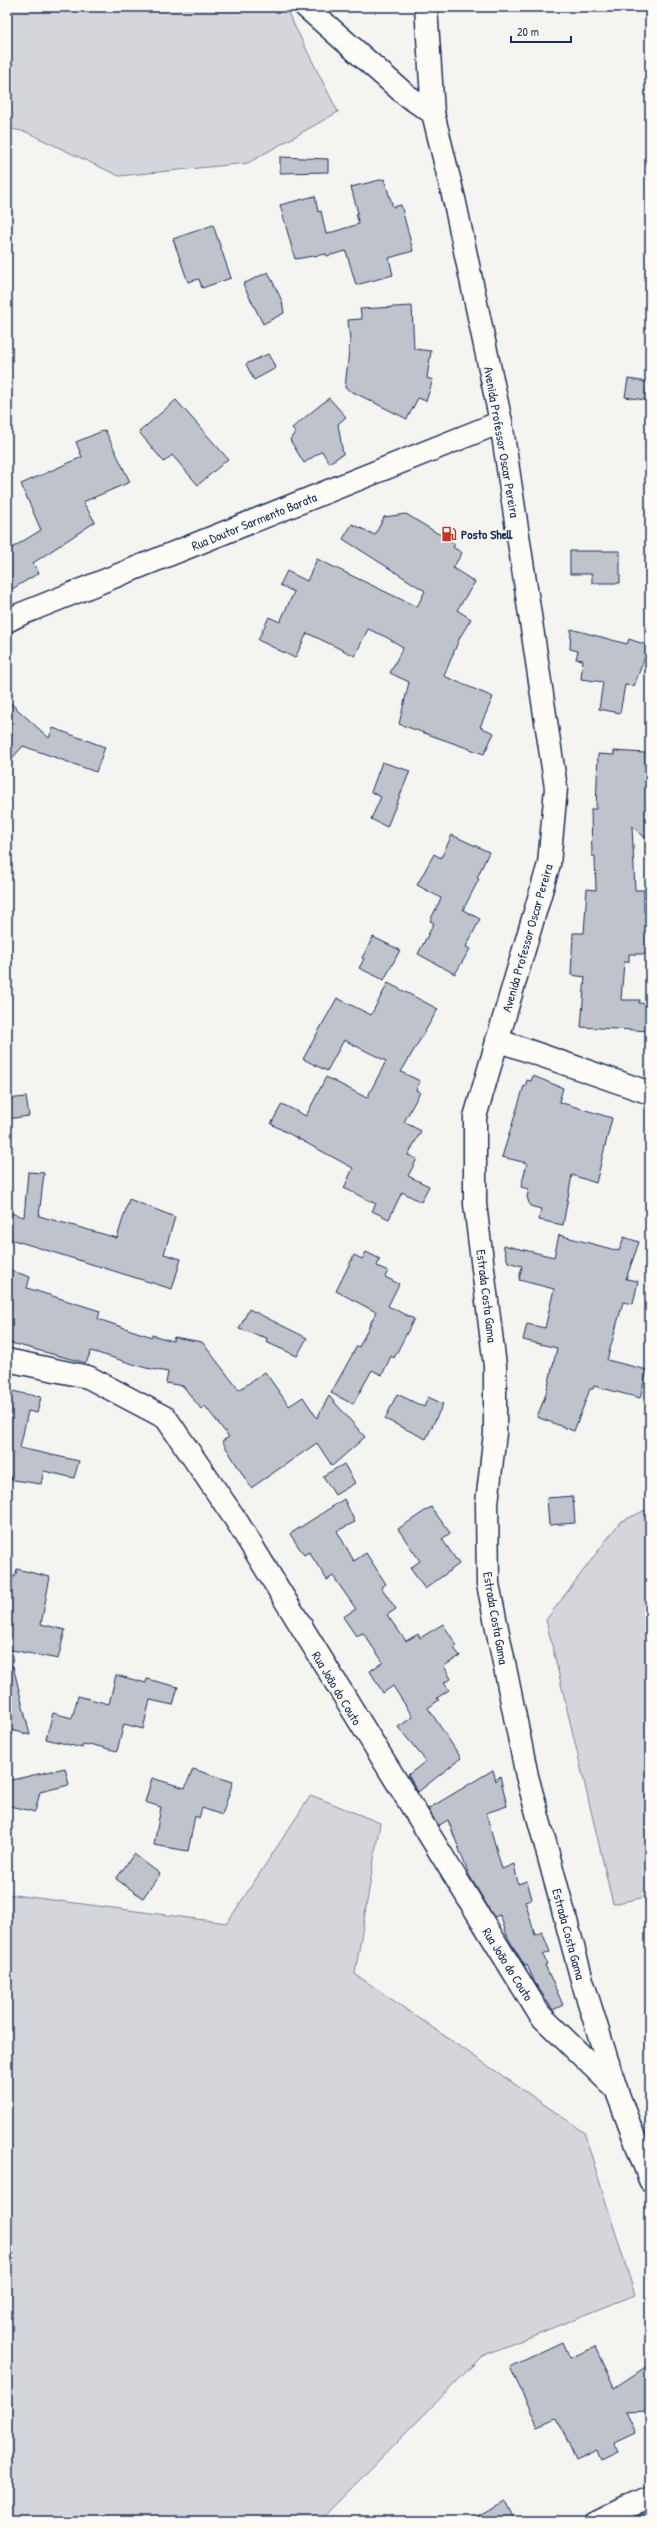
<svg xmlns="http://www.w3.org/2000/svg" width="657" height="2528" viewBox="0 0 657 2528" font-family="'Patrick Hand',sans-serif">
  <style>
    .green { fill: #d4d6db; stroke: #78829c }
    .building { fill: #bfc3cc; stroke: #1b2f5e }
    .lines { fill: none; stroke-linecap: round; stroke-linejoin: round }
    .street-casing { stroke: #1b2f5e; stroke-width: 25 }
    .secondary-casing { stroke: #1b2f5e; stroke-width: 25 }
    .street { stroke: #fdfcf7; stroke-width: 22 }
    .secondary { stroke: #fdfcf7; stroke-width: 22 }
    .labels { text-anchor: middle; stroke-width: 4; stroke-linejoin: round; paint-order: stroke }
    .street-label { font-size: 13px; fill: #1b2f5e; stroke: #fdfcf7 }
    .poi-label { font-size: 13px; font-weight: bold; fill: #1b2f5e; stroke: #fdfcf7; text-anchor: start }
  </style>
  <rect width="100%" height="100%" fill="#f4f4f1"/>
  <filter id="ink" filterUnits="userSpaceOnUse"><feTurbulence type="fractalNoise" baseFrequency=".025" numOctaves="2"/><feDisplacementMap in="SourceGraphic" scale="8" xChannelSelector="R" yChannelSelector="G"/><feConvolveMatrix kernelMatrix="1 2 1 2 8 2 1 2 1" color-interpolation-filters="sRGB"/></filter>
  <g filter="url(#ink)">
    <!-- green -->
    <g class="green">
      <polygon points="7,7 285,7 338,112 248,163 119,176 26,132 7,128"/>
      <polygon points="650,1508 650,1896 613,1904 546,1620 620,1522"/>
      <polygon points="311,1795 380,1823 355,1974 584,2132 635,2295 482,2356 319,2521 7,2521 7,1894 227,1923"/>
    </g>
    <!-- building -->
    <g class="building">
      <polygon points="280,157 328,159 328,172 280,173"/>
      <polygon points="384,179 393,207 401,205 413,251 389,258 393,275 356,285 346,251 327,256 326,254 295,259 280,205 315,196 318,212 321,211 326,234 359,224 356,214 358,213 351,187"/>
      <polygon points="213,225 231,278 202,288 199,279 188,282 173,239"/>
      <polygon points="268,272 282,301 284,313 263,324 243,284"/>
      <polygon points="412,306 414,349 431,351 427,378 433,380 426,401 418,398 407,419 345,388 350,341 348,320 362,319 360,309"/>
      <polygon points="268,354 276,368 254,380 246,364"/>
      <polygon points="628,379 648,382 645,400 625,397"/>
      <polygon points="329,398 346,417 338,424 343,454 329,463 322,451 304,463 290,440 295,432 292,428"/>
      <polygon points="176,400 228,459 198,485 172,455 164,462 139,432"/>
      <polygon points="105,430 130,482 83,502 95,522 33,563 39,573 7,592 7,551 41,530 21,484 82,457 76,442"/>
      <polygon points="406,514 455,544 453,547 462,553 453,568 475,582 457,610 471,619 460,637 444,676 493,697 480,727 494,733 484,754 399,724 409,682 390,673 403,647 386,637 368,629 355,656 307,633 295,658 258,640 269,617 280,622 294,592 280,585 287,571 307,581 317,559 417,607 425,591 343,539 352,524 375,535 384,517"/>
      <polygon points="570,551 620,551 620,583 592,583 592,574 570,574"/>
      <polygon points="571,629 627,644 629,639 649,646 634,686 625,685 620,713 599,709 603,682 581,679 583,660 576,659 578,651 570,649"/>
      <polygon points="7,700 49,738 53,728 105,747 96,772 23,746 7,764"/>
      <polygon points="614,751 645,753 646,799 650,799 650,842 632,826 635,890 644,890 644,912 650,912 650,954 629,954 629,962 624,962 621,1000 640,1000 639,1003 649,1004 650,1031 581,1027 585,977 571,975 573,933 584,933 587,889 596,890 595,856 592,856 591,809 596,809 598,754 614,755"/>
      <polygon points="382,762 410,771 387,827 371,819 381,797 371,792"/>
      <polygon points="452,835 489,852 477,878 479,879 463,910 480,919 466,947 470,949 455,974 418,954 434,923 430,921 441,898 417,885 434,854 441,858"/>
      <polygon points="373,937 400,950 384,980 359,968 364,959 362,958"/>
      <polygon points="388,983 438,1009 401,1072 420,1081 416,1090 420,1092 404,1122 421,1131 408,1155 417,1159 408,1176 429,1186 421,1202 402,1192 389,1219 372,1211 376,1204 344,1188 353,1168 271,1124 282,1104 306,1116 326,1077 367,1098 386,1061 344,1040 327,1071 303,1059 337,998 371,1015"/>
      <polygon points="533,1076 563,1088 559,1102 612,1118 596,1183 572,1175 563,1225 539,1220 541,1209 530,1206 527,1197 529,1189 521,1187 527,1163 502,1157 524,1086 525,1087 527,1080 531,1081"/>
      <polygon points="26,1097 29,1116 7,1119 7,1099"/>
      <polygon points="28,1172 44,1173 39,1216 117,1238 129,1199 175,1217 164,1254 181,1259 172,1289 7,1238 7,1212 24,1217"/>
      <polygon points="559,1235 619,1251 624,1237 639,1242 626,1279 638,1281 633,1304 623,1302 607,1360 647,1370 640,1398 594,1386 593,1389 590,1389 574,1431 537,1417 546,1394 557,1348 523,1340 527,1324 545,1328 554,1289 519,1280 522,1266 508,1262 503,1245 554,1257"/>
      <polygon points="366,1252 380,1259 377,1266 388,1271 385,1277 399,1284 388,1306 414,1319 394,1358 391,1356 382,1375 372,1370 353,1404 331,1393 357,1346 359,1347 376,1312 336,1291 354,1255 362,1259"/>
      <polygon points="7,1269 30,1277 27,1288 100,1311 98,1319 152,1337 152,1335 173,1341 174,1337 202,1342 239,1390 265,1372 289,1406 303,1397 317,1418 329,1396 365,1437 332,1466 317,1443 251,1488 222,1441 229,1437 205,1406 201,1409 183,1386 166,1383 168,1372 146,1368 91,1351 86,1363 7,1342"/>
      <polygon points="249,1309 307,1338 297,1356 266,1342 267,1338 239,1329"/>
      <polygon points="7,1390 41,1397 37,1413 28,1411 20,1448 79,1461 74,1478 44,1471 41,1484 7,1479"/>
      <polygon points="397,1394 424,1407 428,1397 443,1404 426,1439 385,1419"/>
      <polygon points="344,1464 355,1483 335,1495 323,1476"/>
      <polygon points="573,1496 575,1523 549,1525 547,1498"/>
      <polygon points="344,1499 355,1522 337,1531 354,1561 366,1553 386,1584 381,1587 396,1609 387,1615 406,1641 418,1634 420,1638 443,1624 457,1646 454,1648 460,1656 444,1666 451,1679 444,1683 449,1690 437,1698 439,1700 428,1708 461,1758 418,1792 408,1775 426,1761 398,1727 413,1717 393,1686 383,1693 370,1671 383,1662 363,1633 356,1636 343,1617 356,1609 333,1576 327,1580 309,1552 304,1555 290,1534"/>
      <polygon points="431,1507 450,1533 442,1539 459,1564 425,1589 410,1568 420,1561 398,1529"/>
      <polygon points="17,1569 50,1577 41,1624 65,1630 58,1659 7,1649 7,1575 15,1577"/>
      <polygon points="13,1666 30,1735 7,1729 7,1667"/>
      <polygon points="116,1675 146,1683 147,1679 178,1687 173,1705 150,1700 143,1729 124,1724 117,1751 89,1744 88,1746 83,1745 82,1748 46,1739 53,1713 72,1718 78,1696 109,1704"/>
      <polygon points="65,1768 69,1785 40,1792 35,1812 7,1805 7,1781"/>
      <polygon points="193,1769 233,1782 222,1815 202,1808 199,1818 195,1816 188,1851 154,1845 161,1807 145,1802 152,1778 185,1788"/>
      <polygon points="493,1770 496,1781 500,1776 507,1806 486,1813 502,1869 514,1864 518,1884 527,1881 532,1899 525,1901 535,1935 542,1932 550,1952 543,1955 547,1964 545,1965 563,2005 553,2010 535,1983 527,1965 525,1966 508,1938 500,1915 494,1917 469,1875 448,1820 438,1826 428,1809"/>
      <polygon points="134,1854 160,1874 143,1898 116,1879"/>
      <polygon points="563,2342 570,2358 595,2347 614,2388 650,2364 650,2411 625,2412 635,2433 614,2443 619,2453 602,2461 598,2450 576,2460 557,2418 538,2426 510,2367"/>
      <polygon points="505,2501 515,2521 468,2521"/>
      <polygon points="645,2513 649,2521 625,2521 632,2518"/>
    </g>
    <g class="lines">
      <!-- street casing -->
      <g class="street-casing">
        <g id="street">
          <polyline points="306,7 406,95 433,113"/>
          <polyline points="7,1360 88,1377 166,1418 236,1520 540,2015 616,2089"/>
          <polyline points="597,2521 627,2506 650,2498"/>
        </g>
      </g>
      <!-- secondary casing -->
      <g class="secondary-casing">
        <g id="secondary">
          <polyline points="426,7 433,113 455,203 501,422 556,788 549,864 475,1117 475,1204 495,1366 495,1433 487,1503 488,1584 527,1776 582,1980 616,2089 650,2180"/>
          <polyline points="7,621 21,614 501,422"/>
          <polyline points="497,1040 650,1093"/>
        </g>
      </g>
      <!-- street -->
      <use href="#street" class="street"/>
      <!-- secondary -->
      <use href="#secondary" class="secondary"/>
    </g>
  </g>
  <!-- icons -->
  <defs>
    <g id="fuel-bare" transform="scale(1.2)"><path d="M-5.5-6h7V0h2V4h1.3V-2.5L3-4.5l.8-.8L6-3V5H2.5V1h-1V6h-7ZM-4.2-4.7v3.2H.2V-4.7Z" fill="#c8321e" stroke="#fdfcf7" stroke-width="2.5" paint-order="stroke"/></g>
  </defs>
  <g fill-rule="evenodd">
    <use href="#fuel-bare" x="449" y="534"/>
  </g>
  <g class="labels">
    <!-- street labels -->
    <g class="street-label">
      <text transform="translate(502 442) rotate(80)" y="5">Avenida Professor Oscar Pereira</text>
      <text transform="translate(254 521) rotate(-22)" y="5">Rua Doutor Sarmento Barata</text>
      <text transform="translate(527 938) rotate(-74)" y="5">Avenida Professor Oscar Pereira</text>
      <text transform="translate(487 1296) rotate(83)" y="5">Estrada Costa Gama</text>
      <text transform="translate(496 1618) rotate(80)" y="5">Estrada Costa Gama</text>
      <text transform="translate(337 1688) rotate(59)" y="5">Rua João do Couto</text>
      <text transform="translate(569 1934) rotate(75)" y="5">Estrada Costa Gama</text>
      <text transform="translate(508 1964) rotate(58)" y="5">Rua João do Couto</text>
    </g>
    <!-- poi labels -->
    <g class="poi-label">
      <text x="461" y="539">Posto Shell</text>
    </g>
  </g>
  <!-- margin -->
  <rect width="657" height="2528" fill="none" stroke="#fdfcf7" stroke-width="24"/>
  <rect x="12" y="12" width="633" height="2504" fill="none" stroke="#1b2f5e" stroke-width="1.5" filter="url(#ink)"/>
  <!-- scale -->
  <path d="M511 36v6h60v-6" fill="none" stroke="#1b2f5e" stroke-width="2"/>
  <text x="517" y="36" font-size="12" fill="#1b2f5e" stroke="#fdfcf7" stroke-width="3" paint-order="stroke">20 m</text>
</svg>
